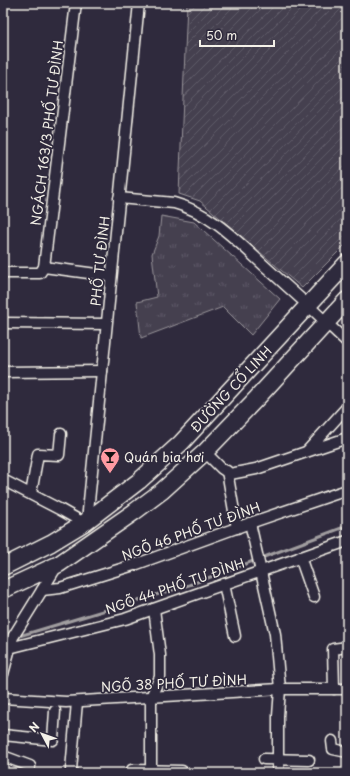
<svg xmlns="http://www.w3.org/2000/svg" width="350" height="776" viewBox="0 0 350 776" font-family="'Playpen Sans',sans-serif">
  <style>
    .grass { fill: url(#grass-tufts); stroke: #9c989c }
    .garden { fill: url(#garden-furrows); stroke: #9c989c }
    .lines { fill: none; stroke-linecap: round; stroke-linejoin: round }
    .stream { stroke: #a19ea0; stroke-width: 3 }
    .street-casing { stroke: #f4f1e8; stroke-width: 13 }
    .primary-casing { stroke: #f4f1e8; stroke-width: 19 }
    .street { stroke: #2f2a3d; stroke-width: 10 }
    .primary { stroke: #2f2a3d; stroke-width: 16 }
    .labels { text-anchor: middle; stroke-width: 3.5; stroke-linejoin: round; paint-order: stroke }
    .street-label { font-size: 13px; fill: #f4f1e8; stroke: #2f2a3d }
    .poi-label { font-size: 13px; fill: #f4f1e8; stroke: #2f2a3d; text-anchor: start }
  </style>
  <defs>
    <pattern id="grass-tufts" width="24" height="20" patternUnits="userSpaceOnUse"><rect width="24" height="20" fill="#454050"/><path d="M3 7l-1-3M5 7V3M7 7l1-3M15 17l-1-3M17 17v-4M19 17l1-3" fill="none" stroke="#605c69"/></pattern>
    <pattern id="garden-furrows" width="10" height="10" patternUnits="userSpaceOnUse"><rect width="10" height="10" fill="#454050"/><path d="M-1 1l2-2M0 10L10 0M9 11l2-2" fill="none" stroke="#605c69"/></pattern>
  </defs>
  <rect width="100%" height="100%" fill="#2f2a3d"/>
  <filter id="ink" filterUnits="userSpaceOnUse"><feTurbulence type="fractalNoise" baseFrequency=".025" numOctaves="2"/><feDisplacementMap in="SourceGraphic" scale="8" xChannelSelector="R" yChannelSelector="G"/><feConvolveMatrix kernelMatrix="1 2 1 2 8 2 1 2 1" color-interpolation-filters="sRGB"/></filter>
  <g filter="url(#ink)">
    <!-- grass -->
    <polygon class="grass" points="161,216 194,222 280,299 251,335 223,307 141,338 137,302 157,297 152,254 159,236"/>
    <!-- garden -->
    <polygon class="garden" points="187,3 347,3 347,243 302,288 200,201 179,194"/>
    <g class="lines">
      <!-- stream -->
      <g class="stream">
        <polyline points="16,637 189,585 347,526"/>
        <polyline points="3,641 11,639"/>
      </g>
      <!-- street casing -->
      <g class="street-casing">
        <g id="street">
          <path d="M119,198L174,203C212,213 240,244 268,269C295,293 321,317 347,342"/>
          <polyline points="44,267 111,276"/>
          <polyline points="3,273 40,273 44,267 76,3"/>
          <polyline points="3,323 106,324"/>
          <polyline points="3,372 102,371"/>
          <polyline points="308,450 347,407"/>
          <polyline points="205,452 221,468 230,474 256,469 347,438"/>
          <polyline points="227,471 237,528"/>
          <polyline points="3,480 61,510 84,523"/>
          <polyline points="31,494 38,454 59,455 61,434"/>
          <polyline points="87,521 139,3"/>
          <polyline points="250,523 275,634 280,689 278,716 278,773"/>
          <polyline points="300,557 314,597"/>
          <polyline points="224,584 235,636"/>
          <polyline points="42,590 60,588 137,564 250,523 347,490"/>
          <polyline points="9,648 125,619 347,541"/>
          <polyline points="3,674 13,637 57,566"/>
          <polyline points="334,689 333,649 347,647"/>
          <polyline points="3,698 66,702 280,689 347,689"/>
          <polyline points="3,735 53,740 55,711"/>
          <polyline points="332,741 333,749 347,752"/>
          <polyline points="3,756 30,766"/>
          <polyline points="264,759 309,760"/>
          <polyline points="71,770 77,702"/>
          <polyline points="151,771 151,697 160,677 160,655 154,609"/>
          <polyline points="131,773 132,770 182,771"/>
        </g>
      </g>
      <!-- primary casing -->
      <g class="primary-casing">
        <g id="primary">
          <polyline points="3,567 51,543 84,523 139,481 181,443 347,263"/>
          <polyline points="3,590 59,564 134,512 162,491 205,452 257,398 347,300"/>
        </g>
      </g>
      <!-- street -->
      <use href="#street" class="street"/>
      <!-- primary -->
      <use href="#primary" class="primary"/>
    </g>
  </g>
  <!-- icons -->
  <defs>
    <g id="bar-pin" transform="scale(1)"><path d="M0 17L-7.5 6A9.5 9.5 0 1 1 7.5 6Z" fill="#ff9aa2" stroke="#2f2a3d"/><path d="M-6-5H6L.8 .8V4.5H3.5V6h-7V4.5H-.8V.8Z" fill="#111"/></g>
  </defs>
  <g fill-rule="evenodd">
    <use href="#bar-pin" x="110" y="457"/>
  </g>
  <g class="labels">
    <!-- street labels -->
    <g class="street-label">
      <text transform="translate(47 133) rotate(-83)" y="5">NGÁCH 163/3 PHỐ TƯ ĐÌNH</text>
      <text transform="translate(100 261) rotate(-84)" y="5">PHỐ TƯ ĐÌNH</text>
      <text transform="translate(231 389) rotate(-47)" y="5">ĐƯỜNG CỔ LINH</text>
      <text transform="translate(191 531) rotate(-20)" y="5">NGÕ 46 PHỐ TƯ ĐÌNH</text>
      <text transform="translate(175 586) rotate(-19)" y="5">NGÕ 44 PHỐ TƯ ĐÌNH</text>
      <text transform="translate(174 683) rotate(-3)" y="5">NGÕ 38 PHỐ TƯ ĐÌNH</text>
    </g>
    <!-- poi labels -->
    <g class="poi-label">
      <text x="124" y="462">Quán bia hơi</text>
    </g>
  </g>
  <!-- margin -->
  <rect width="350" height="776" fill="none" stroke="#2f2a3d" stroke-width="16"/>
  <rect x="8" y="8" width="334" height="760" fill="none" stroke="#f4f1e8" stroke-width="1.5" filter="url(#ink)"/>
  <!-- north arrow -->
  <g transform="translate(42 734) rotate(311)" stroke="#2f2a3d" stroke-width="3" paint-order="stroke">
  <path d="M0-3L7 15L0 10L-7 15Z" fill="#f4f1e8"/>
  <text y="-6" font-size="11" font-weight="bold" text-anchor="middle" fill="#f4f1e8">N</text>
  </g>
  <!-- scale -->
  <path d="M200 40v6h74v-6" fill="none" stroke="#f4f1e8" stroke-width="2"/>
  <text x="206" y="40" font-size="12" fill="#f4f1e8" stroke="#2f2a3d" stroke-width="3" paint-order="stroke">50 m</text>
</svg>
